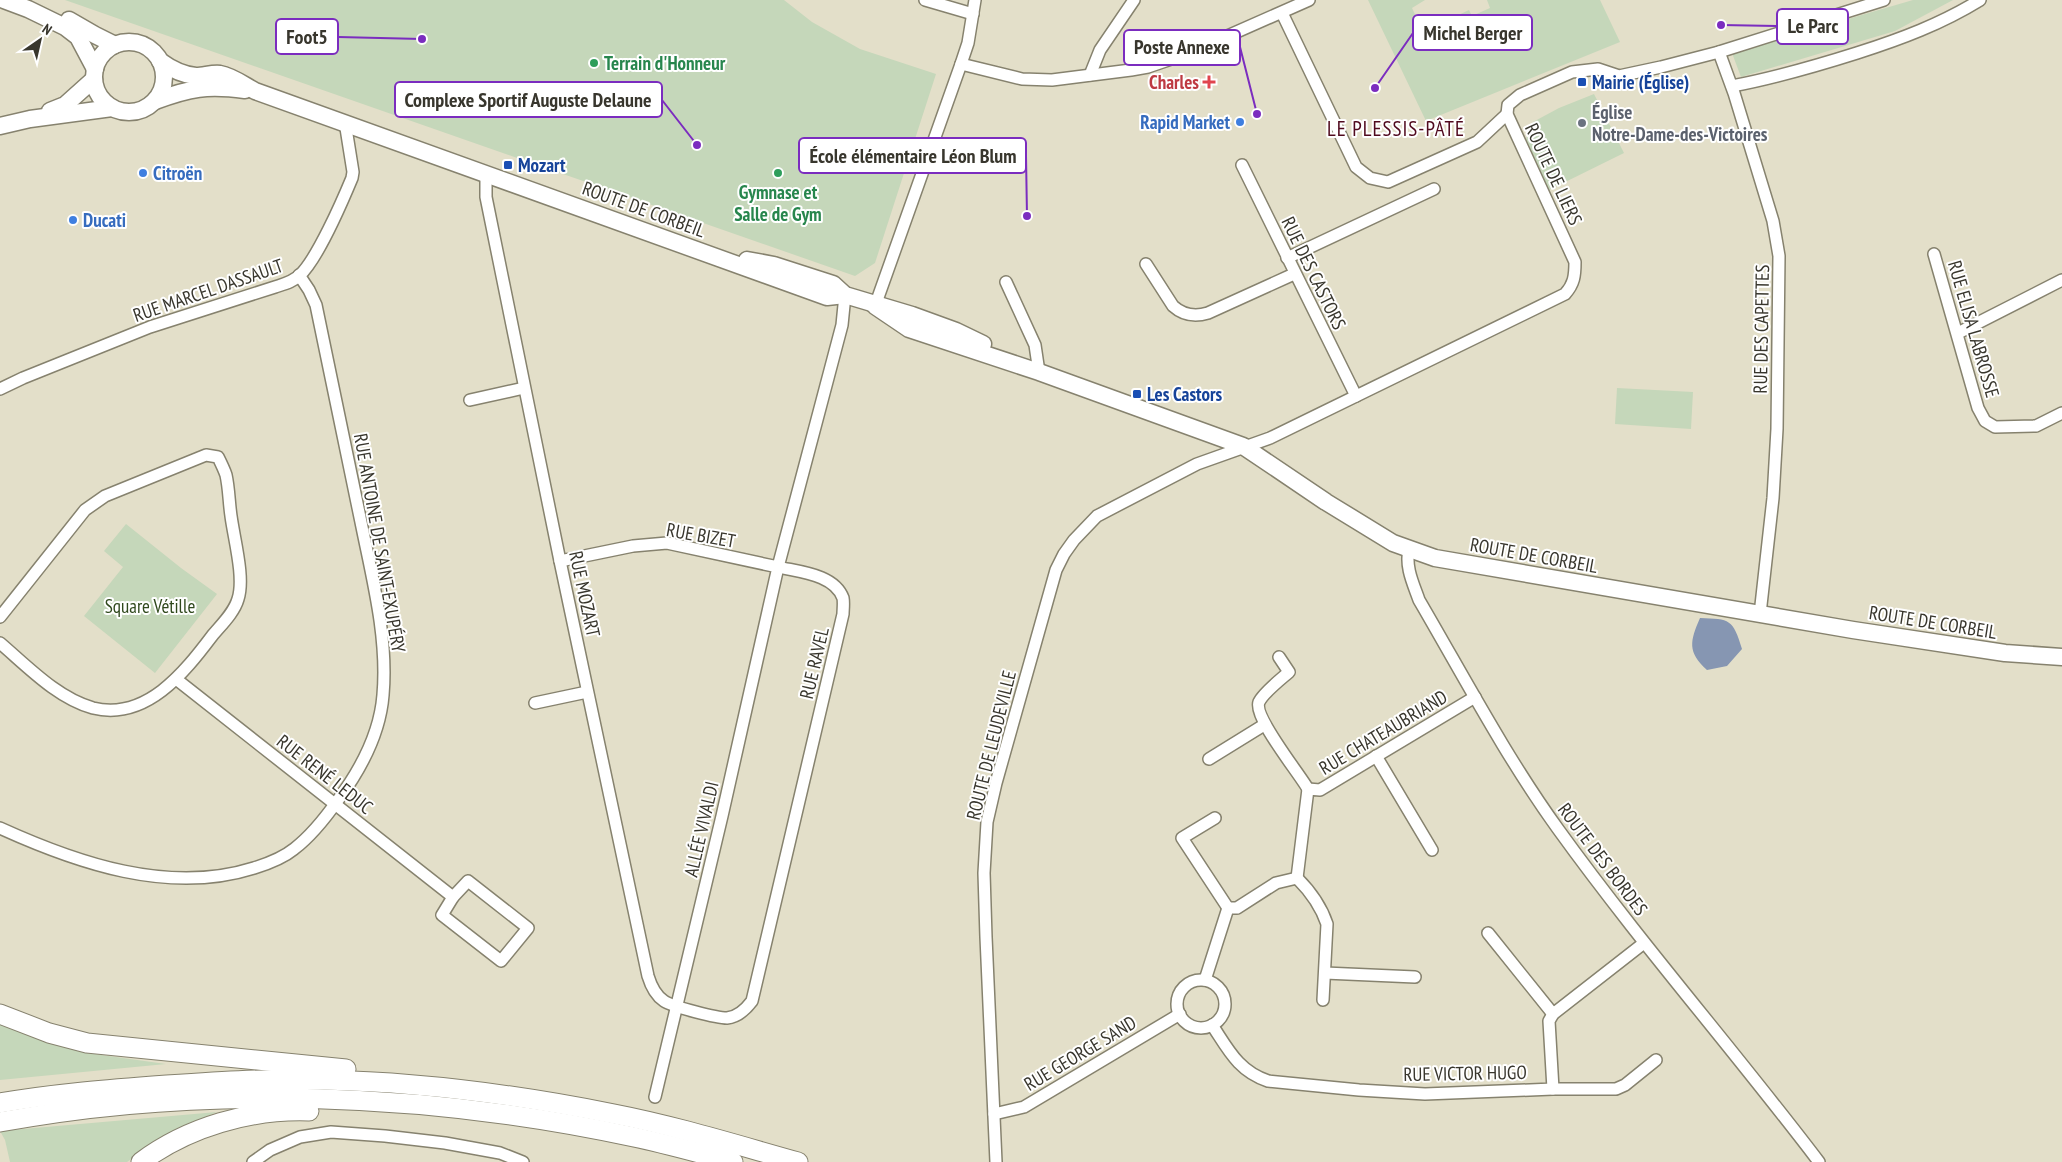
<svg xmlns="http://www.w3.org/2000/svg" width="2062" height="1162" viewBox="0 0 2062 1162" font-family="'PT Sans Narrow',sans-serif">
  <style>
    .green { fill: #c5d7ba }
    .water { fill: #8696b2 }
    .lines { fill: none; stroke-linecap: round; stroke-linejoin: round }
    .street-casing { stroke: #86826e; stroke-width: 14 }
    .secondary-casing { stroke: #86826e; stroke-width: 19 }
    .primary-casing { stroke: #86826e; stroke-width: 21 }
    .street { stroke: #fff; stroke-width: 11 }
    .secondary { stroke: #fff; stroke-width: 16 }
    .primary { stroke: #fff; stroke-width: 19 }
    .leisure-dot { fill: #2e9e5b; stroke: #fff; stroke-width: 2 }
    .health-dot { fill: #e0444e; stroke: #fff; stroke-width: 2 }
    .transit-dot { fill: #1a4fb4; stroke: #fff; stroke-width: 2 }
    .shop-dot { fill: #3f7fe0; stroke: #fff; stroke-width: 2 }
    .worship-dot { fill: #6b7280; stroke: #fff; stroke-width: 2 }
    .labels { text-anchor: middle; stroke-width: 4; stroke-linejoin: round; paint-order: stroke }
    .leisure-label { font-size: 19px; font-weight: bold; fill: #27864d; stroke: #fff; text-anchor: start }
    .health-label { font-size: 19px; font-weight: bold; fill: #be3a42; stroke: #fff; text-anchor: end }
    .transit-label { font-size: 19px; font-weight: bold; fill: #164399; stroke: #fff; text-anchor: start }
    .worship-label { font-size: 19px; font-weight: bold; fill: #5b616d; stroke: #fff; text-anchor: start }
    .shop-label { font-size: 19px; font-weight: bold; fill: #366cbe; stroke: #fff; text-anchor: start }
    .street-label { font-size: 19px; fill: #38362d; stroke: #fff }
    .park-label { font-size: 19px; fill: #30491d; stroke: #fff }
    .quarter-label { font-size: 21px; letter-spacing: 1px; fill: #500a1e; stroke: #fff }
    .leader { fill: none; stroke: #7b2cbf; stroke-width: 2 }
    .callout-dot { fill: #7b2cbf; stroke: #fff; stroke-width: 2 }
    .callout { fill: #fff; stroke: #7b2cbf; stroke-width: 2 }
    .callout-label { font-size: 20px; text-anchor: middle; font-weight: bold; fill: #38362d }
  </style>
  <rect width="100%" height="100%" fill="#e3dfc9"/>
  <!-- green -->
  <g class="green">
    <polygon points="65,0 784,0 812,22 860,49 936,74 875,263 855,276"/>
    <polygon points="1368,0 1425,0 1412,8 1421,27 1430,23 1435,33 1452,25 1450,19 1469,10 1472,16 1490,8 1487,0 1600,0 1620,42 1426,121"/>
    <polygon points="1913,0 1953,0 1895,31 1741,77 1732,53"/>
    <polygon points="1594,94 1624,153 1549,190 1526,139 1533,122 1559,108"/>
    <polygon points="1617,388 1693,392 1691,429 1615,424"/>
    <polygon points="126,524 181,568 217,594 155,673 84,616 123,567 104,551"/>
    <polygon points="0,1024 87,1053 166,1064 0,1080"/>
    <polygon points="217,1112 178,1128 150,1145 127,1162 10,1162 5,1140 0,1131"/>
  </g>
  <!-- water -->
  <path class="water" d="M1700,618C1730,619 1733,619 1742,649L1727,666L1707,670C1687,652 1690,641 1700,618Z"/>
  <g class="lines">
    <!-- street casing -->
    <g class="street-casing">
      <g id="street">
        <polyline points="925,0 973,14"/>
        <polyline points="1282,13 1356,167 1370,178 1388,182 1477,142 1507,114"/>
        <polyline points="1719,52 1734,93 1773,221 1779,256 1777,429 1773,498 1760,614"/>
        <polyline points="961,64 1022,79 1052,80 1131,70 1148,67 1189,53 1309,0"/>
        <polyline points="1090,75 1100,50 1134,0"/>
        <path d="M1732,86C1774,78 1816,66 1857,53C1901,39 1941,24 1980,0"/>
        <polyline points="1242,165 1356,396"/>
        <path d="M486,173V197L560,561L648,976C651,986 655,995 664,1001C673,1007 717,1018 727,1018C738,1017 746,1009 752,1001L843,614C843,610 844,603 843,598C834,574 799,572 778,567L842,325L845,295"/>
        <polyline points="1934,254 1978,408 1985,421 1995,427 2036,426 2062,413"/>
        <polyline points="1287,258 1434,189"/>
        <path d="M1146,264L1173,306C1183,315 1195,317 1208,313L1294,274"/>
        <polyline points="1006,282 1035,345 1039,372"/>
        <polyline points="875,306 961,64 968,43 975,0"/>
        <polyline points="1958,333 2062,280"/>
        <path d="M0,389L23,378L150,327L275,287C284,284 293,282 300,275C317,259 342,202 352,178L353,172L345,122"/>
        <polyline points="470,400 524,388"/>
        <path d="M1409,549C1405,567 1413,583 1419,600C1464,677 1506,757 1558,829C1641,944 1734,1050 1819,1162"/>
        <polyline points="560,561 633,546 667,543 778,567 722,816 655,1097"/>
        <path d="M0,617L85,510L105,496L206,455L218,457C221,463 224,469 226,475C229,488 229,503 231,516C234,539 245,578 238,599C234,613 221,625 212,636C184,673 146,721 93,708C57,698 27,666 0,643"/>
        <path d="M1279,657L1289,672C1281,679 1263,693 1259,702C1253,717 1299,773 1308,789"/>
        <polyline points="176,679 453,897"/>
        <polyline points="535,703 587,692"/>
        <polyline points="1376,756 1432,850"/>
        <polyline points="1209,759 1264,725"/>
        <polyline points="1215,818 1182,838 1228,908"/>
        <path d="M0,828C77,863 169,895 254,868C267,864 283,858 294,849C311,836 326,817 338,800C361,769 380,734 383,695C388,639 373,581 362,527C347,453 331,379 316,305L309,290L299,275"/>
        <path d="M1297,878C1310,891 1321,906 1327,924L1323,1000"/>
        <polygon points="468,881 528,928 501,961 442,915 453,897"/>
        <polyline points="1488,933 1553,1014"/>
        <polyline points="1325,973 1415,977"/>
        <polyline points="1205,980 1228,908 1237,908 1276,883 1297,878 1308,789 1320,790 1475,697"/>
        <circle cx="1201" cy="1004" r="24"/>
        <path d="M1212,1025C1228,1049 1238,1071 1268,1081L1359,1090L1425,1094L1553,1089L1549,1021L1553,1014L1644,943"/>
        <polyline points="1553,1089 1616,1089 1625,1085 1656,1060"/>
        <polyline points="994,1114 1024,1107 1180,1014"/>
        <polyline points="253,1162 270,1150 300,1137 331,1132 385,1136 445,1143 500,1153 523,1162"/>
        <path d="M996,1162L986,937L984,873L987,822L996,783L1056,570L1064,554L1074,540L1097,516L1197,464L1270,438L1565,294C1574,284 1575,276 1575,262L1507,114L1508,105L1520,95L1572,72L1598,69L1619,76L1661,67L1719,52L1884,0"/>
      </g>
    </g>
    <!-- secondary casing -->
    <g class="secondary-casing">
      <g id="secondary">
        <polyline points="4,0 28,9 65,27 78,37 95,69"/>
        <polyline points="69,20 95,35 115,45"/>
        <circle cx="129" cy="77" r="35"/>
        <path d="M160,61C171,69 182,75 196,76C204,76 212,73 220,74C232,76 244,85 255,91L827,297L845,295"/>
        <path d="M155,101C190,88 207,85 245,90"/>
        <polyline points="50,111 65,105 94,79"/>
        <polyline points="0,126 30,119 112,108"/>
        <polyline points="747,260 774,265 833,284 845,295 912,315 956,331 983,344"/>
        <polyline points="875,306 909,329 1039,372 1243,446 1326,502 1393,543 1435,558 1853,630 2005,653 2062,657"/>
      </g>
    </g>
    <!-- primary casing -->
    <g class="primary-casing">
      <g id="primary">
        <polyline points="0,1014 49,1033 87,1043 346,1069"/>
        <path d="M0,1103C51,1094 102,1090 153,1086C210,1082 267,1078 324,1080C421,1082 519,1095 614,1114C676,1126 737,1145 798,1162"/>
        <path d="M0,1122C206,1084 430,1093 634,1137C667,1144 700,1153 733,1162"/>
        <path d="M141,1162C188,1127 250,1109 309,1111"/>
      </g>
    </g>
    <!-- street -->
    <use href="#street" class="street"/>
    <!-- secondary -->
    <use href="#secondary" class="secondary"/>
    <!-- primary -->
    <use href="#primary" class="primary"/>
  </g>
  <!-- markers -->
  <g class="leisure-dot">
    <circle cx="594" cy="63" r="5"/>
    <circle cx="778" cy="173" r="5"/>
  </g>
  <path class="health-dot" d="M1206.5 74.5h5v5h5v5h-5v5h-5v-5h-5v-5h5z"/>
  <g class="transit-dot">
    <rect x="1577" y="77" width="10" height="10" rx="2.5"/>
    <rect x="503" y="160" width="10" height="10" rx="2.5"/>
    <rect x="1132" y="389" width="10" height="10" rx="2.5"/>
  </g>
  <g class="shop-dot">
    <circle cx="1240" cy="122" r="5"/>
    <circle cx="143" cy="173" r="5"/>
    <circle cx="73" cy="220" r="5"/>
  </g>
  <circle class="worship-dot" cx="1582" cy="123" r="5"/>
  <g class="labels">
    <!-- leisure labels -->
    <g class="leisure-label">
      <text x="604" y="70">Terrain d'Honneur</text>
      <text x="778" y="199" text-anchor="middle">Gymnase et<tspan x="778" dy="22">Salle de Gym</tspan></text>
    </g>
    <!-- health labels -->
    <g class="health-label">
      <text x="1199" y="89">Charles</text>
    </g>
    <!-- transit labels -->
    <g class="transit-label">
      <text x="1592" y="89">Mairie (Église)</text>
      <text x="518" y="172">Mozart</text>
      <text x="1147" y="401">Les Castors</text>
    </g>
    <!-- worship labels -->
    <g class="worship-label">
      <text x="1592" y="119">Église<tspan x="1592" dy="22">Notre-Dame-des-Victoires</tspan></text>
    </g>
    <!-- shop labels -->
    <g class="shop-label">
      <text x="1230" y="129" text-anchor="end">Rapid Market</text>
      <text x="153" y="180">Citroën</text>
      <text x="83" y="227">Ducati</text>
    </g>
    <!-- street labels -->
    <g class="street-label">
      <text transform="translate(1554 174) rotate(65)" y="7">ROUTE DE LIERS</text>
      <text transform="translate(644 209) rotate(20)" y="7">ROUTE DE CORBEIL</text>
      <text transform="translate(1314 273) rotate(64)" y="7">RUE DES CASTORS</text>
      <text transform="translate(208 290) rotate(-19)" y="7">RUE MARCEL DASSAULT</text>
      <text transform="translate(1761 329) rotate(-89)" y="7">RUE DES CAPETTES</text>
      <text transform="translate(1974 329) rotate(74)" y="7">RUE ELISA LABROSSE</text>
      <text transform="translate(701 535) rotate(10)" y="7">RUE BIZET</text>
      <text transform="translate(380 543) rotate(80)" y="7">RUE ANTOINE DE SAINT-EXUPÉRY</text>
      <text transform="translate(1534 555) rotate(10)" y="7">ROUTE DE CORBEIL</text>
      <text transform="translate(585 594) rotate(78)" y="7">RUE MOZART</text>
      <text transform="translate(1933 622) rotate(9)" y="7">ROUTE DE CORBEIL</text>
      <text transform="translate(814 663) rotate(-77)" y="7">RUE RAVEL</text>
      <text transform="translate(1383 732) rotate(-31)" y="7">RUE CHATEAUBRIAND</text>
      <text transform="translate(991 745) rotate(-76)" y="7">ROUTE DE LEUDEVILLE</text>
      <text transform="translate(325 774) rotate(38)" y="7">RUE RENÉ LEDUC</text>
      <text transform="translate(701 829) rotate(-77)" y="7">ALLÉE VIVALDI</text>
      <text transform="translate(1603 859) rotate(53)" y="7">ROUTE DES BORDES</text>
      <text transform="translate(1080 1053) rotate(-31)" y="7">RUE GEORGE SAND</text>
      <text transform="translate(1465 1073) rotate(-1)" y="7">RUE VICTOR HUGO</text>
    </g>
    <!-- park labels -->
    <g class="park-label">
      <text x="150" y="613">Square Vétille</text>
    </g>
    <!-- quarter labels -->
    <g class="quarter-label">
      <text x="1396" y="136">LE PLESSIS-PÂTÉ</text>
    </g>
  </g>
  <!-- callouts -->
  <path class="leader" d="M1721 25L1777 26M1375 88L1413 33M422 39L338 37M1257 114L1240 47M697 145L662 100M1027 216L1026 156"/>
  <g class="callout-dot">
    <circle cx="1721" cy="25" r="5"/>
    <circle cx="1375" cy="88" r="5"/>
    <circle cx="422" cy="39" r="5"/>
    <circle cx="1257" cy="114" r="5"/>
    <circle cx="697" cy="145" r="5"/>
    <circle cx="1027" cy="216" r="5"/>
  </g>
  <g class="callout">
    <rect x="1777" y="9" width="71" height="35" rx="5"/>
    <rect x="1413" y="15" width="119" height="35" rx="5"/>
    <rect x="276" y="19" width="62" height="35" rx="5"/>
    <rect x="1124" y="30" width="116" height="35" rx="5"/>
    <rect x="395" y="82" width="267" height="35" rx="5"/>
    <rect x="799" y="138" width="227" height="35" rx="5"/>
  </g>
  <g class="callout-label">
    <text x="1813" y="33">Le Parc</text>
    <text x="1473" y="40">Michel Berger</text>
    <text x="307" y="44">Foot5</text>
    <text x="1182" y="54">Poste Annexe</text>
    <text x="528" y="107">Complexe Sportif Auguste Delaune</text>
    <text x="913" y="163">École élémentaire Léon Blum</text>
  </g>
  <!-- north arrow -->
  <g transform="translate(40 40) rotate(34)" stroke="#ffffff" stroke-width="4" paint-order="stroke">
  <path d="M0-4L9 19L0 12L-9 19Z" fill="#38362d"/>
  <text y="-8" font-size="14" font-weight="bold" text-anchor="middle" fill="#38362d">N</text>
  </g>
</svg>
